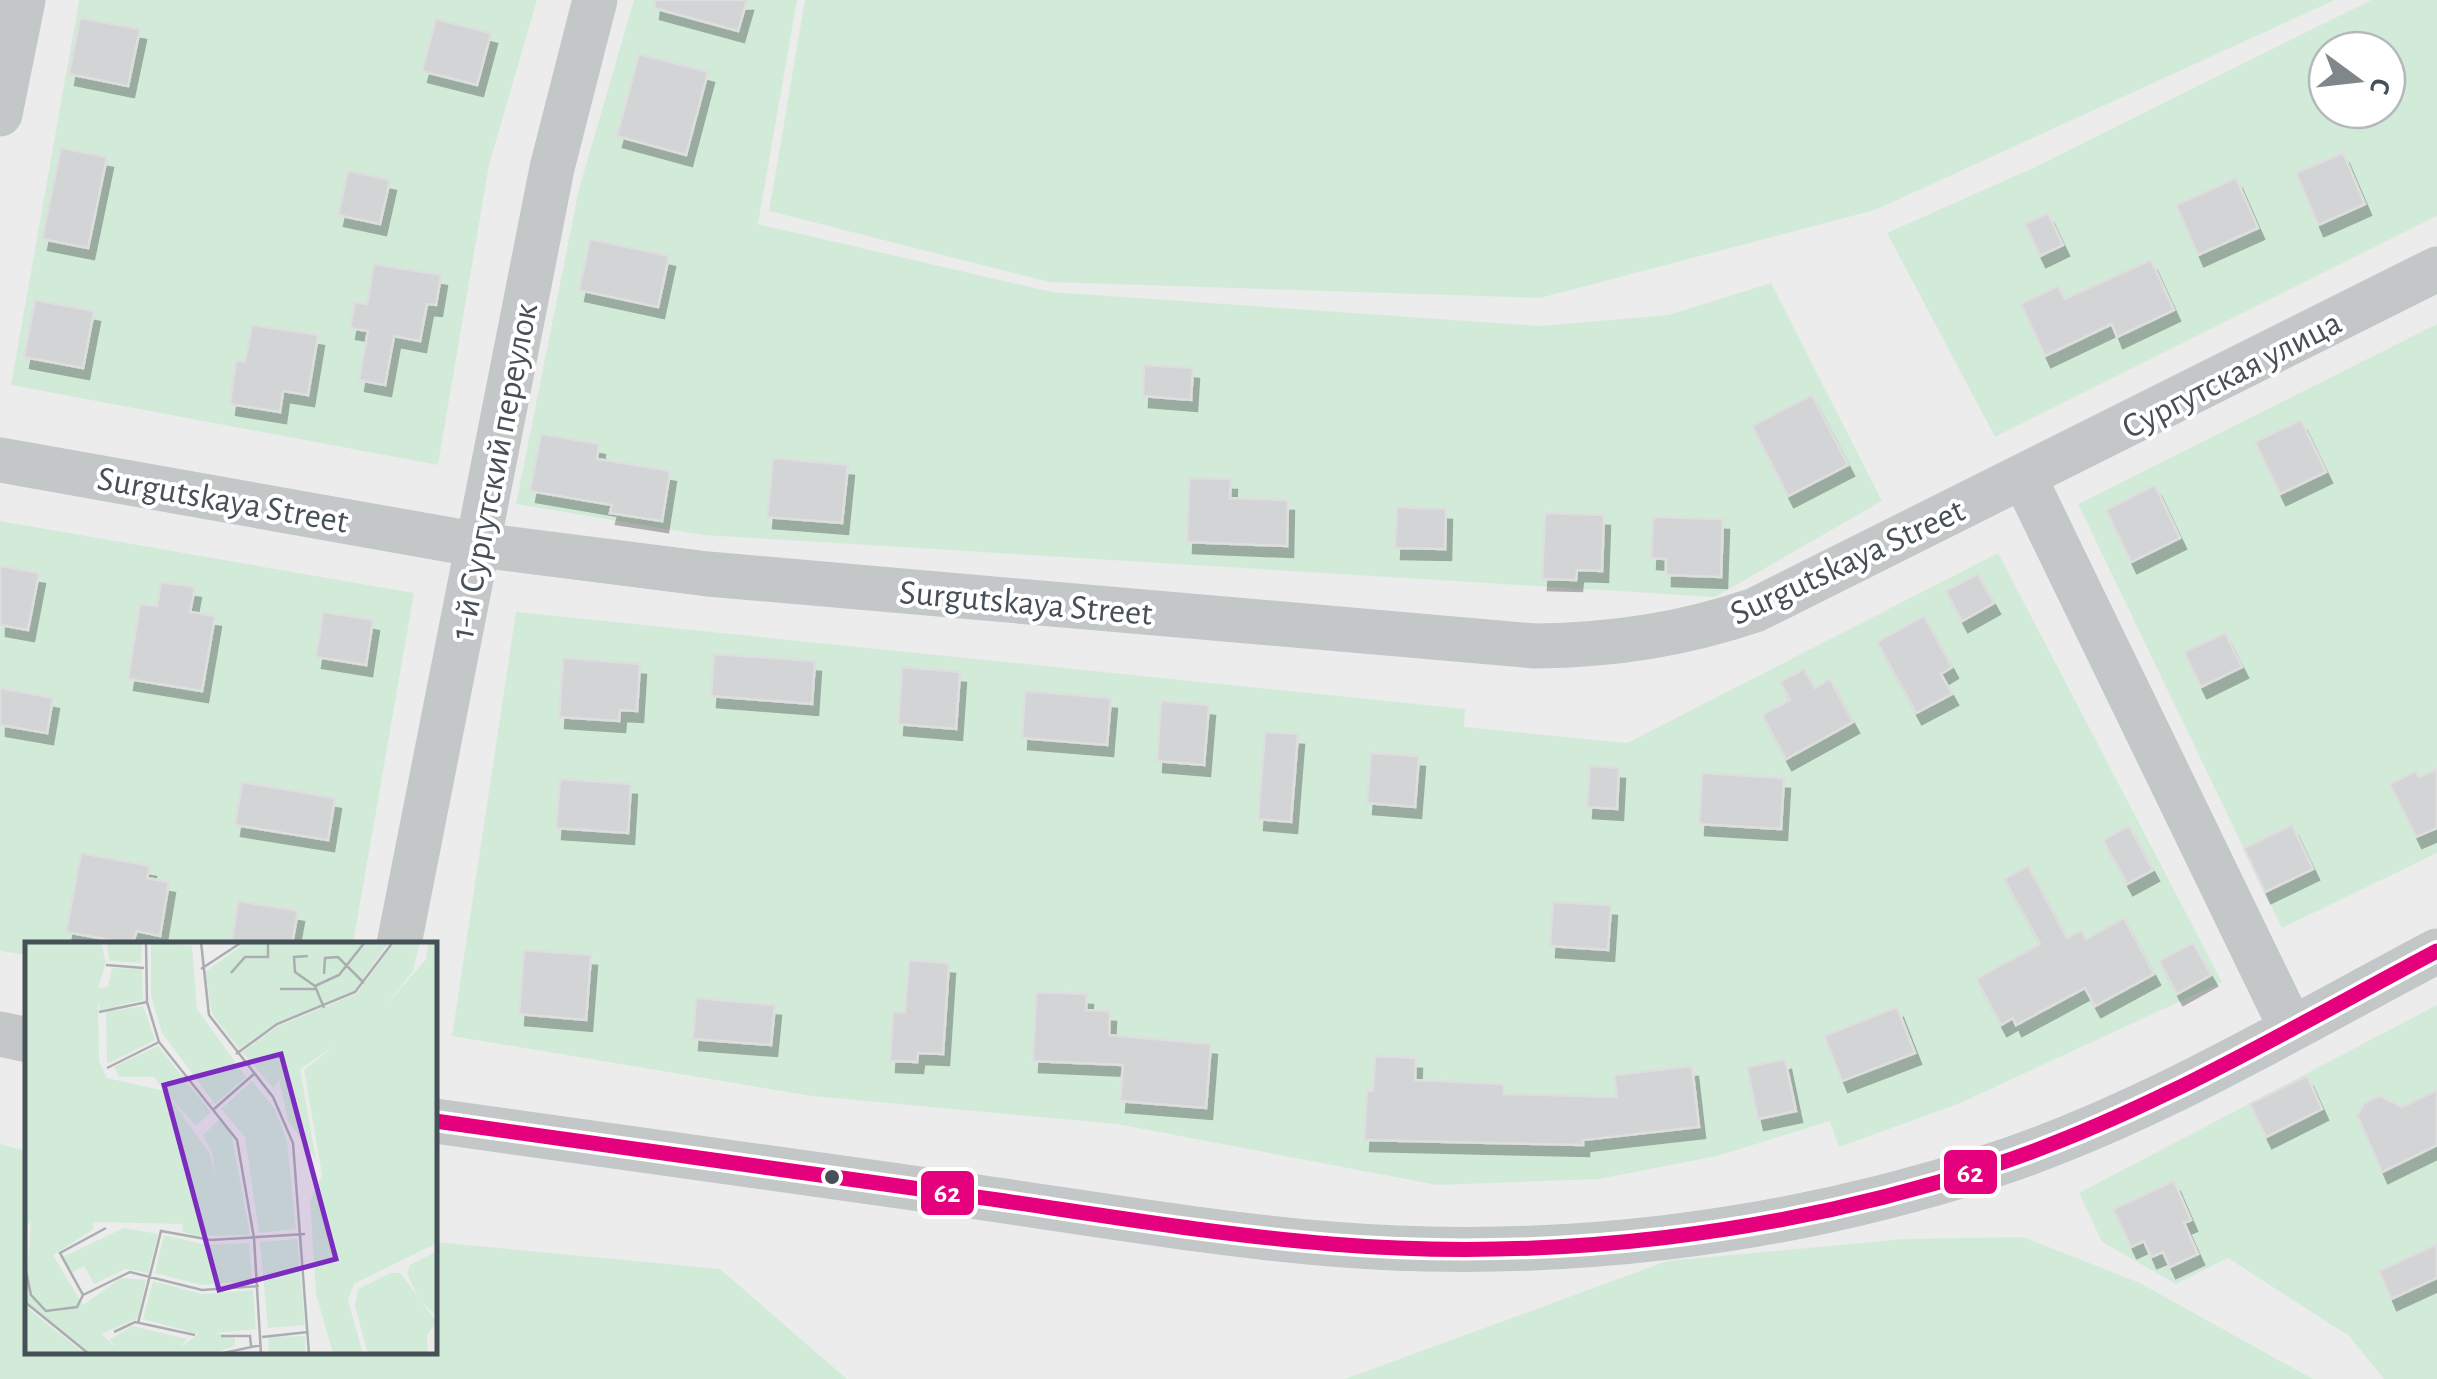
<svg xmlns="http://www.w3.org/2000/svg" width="2437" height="1379" viewBox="0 0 2437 1379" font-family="'Alegreya Sans',sans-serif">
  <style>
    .green { fill: #d2ebd9; fill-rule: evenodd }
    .building { fill: #d3d4d5; stroke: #dededf; stroke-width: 2.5; filter: url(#shadow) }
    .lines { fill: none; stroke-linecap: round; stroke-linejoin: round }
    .minor { stroke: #c3c7c8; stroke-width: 45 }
    .bus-1-casing { stroke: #fff; stroke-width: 22 }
    .bus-1 { stroke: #e5007d; stroke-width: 15 }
    .bus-dot { fill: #455057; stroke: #fff; stroke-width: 4 }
    .labels { text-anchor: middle; stroke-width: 8; stroke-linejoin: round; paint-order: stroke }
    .street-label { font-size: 35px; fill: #455057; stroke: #fff }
    .inset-road { fill: none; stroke: #aaaeb0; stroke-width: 2.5 }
    .view { fill: #7b2cbf; fill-opacity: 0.15; stroke: #7b2cbf; stroke-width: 5 }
    .inset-edge { fill: none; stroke: #455057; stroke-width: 5 }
    .line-badge { stroke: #fff; stroke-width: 4 }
    .badge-label { font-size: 28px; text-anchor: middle; font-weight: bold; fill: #fff }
  </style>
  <defs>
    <filter id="shadow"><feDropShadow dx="6" dy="11" stdDeviation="0" flood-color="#0004"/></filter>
  </defs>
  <rect width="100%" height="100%" fill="#edecec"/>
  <!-- green -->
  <g class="green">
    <polygon points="79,0 537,0 489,165 438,465 11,385"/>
    <polygon points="634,0 797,0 758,224 1052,292 1540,326 1668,315 1771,283 1882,501 1715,597 703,535 516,504 579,189"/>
    <polygon points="805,0 2335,0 1875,210 1540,298 1049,282 769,211"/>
    <path d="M2371,0H2437V216L1995,437L1887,233L2033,168ZM2327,50H2387V110H2327Z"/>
    <polygon points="2437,324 2437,853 2282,928 2078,504"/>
    <polygon points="0,521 414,593 353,944 28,944 27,955 0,951"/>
    <polygon points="1998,553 2222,982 1958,1104 1839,1147 1830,1121 1717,1156 1599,1179 1437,1185 1117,1124 812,1096 452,1036 516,612 1465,709 1464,727 1627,743"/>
    <polygon points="2437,1005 2437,1379 2384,1379 2349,1336 2228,1258 2176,1284 2102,1242 2079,1193"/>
    <polygon points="0,1144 27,1151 28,1352 435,1352 435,1242 720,1269 847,1379 0,1379"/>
    <polygon points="2023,1237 2140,1283 2313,1379 1345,1379 1667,1261 1903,1239"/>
  </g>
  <!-- building -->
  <g class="building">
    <polygon points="655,0 747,0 738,31 654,8"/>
    <polygon points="80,18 140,29 128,86 69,74"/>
    <polygon points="436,19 491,33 477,85 422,71"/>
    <polygon points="639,54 708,72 686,155 617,136"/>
    <polygon points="61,148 107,157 88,248 42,239"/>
    <polygon points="2343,153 2365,204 2318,225 2296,173"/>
    <polygon points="348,171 390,180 380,224 338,215"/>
    <polygon points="2236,178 2258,228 2198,255 2176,205"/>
    <polygon points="2048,213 2063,245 2040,256 2025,224"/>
    <polygon points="590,239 669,256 658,307 579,290"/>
    <polygon points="2151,260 2174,310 2117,337 2112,324 2045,356 2021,304 2058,286 2065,299"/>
    <polygon points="374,264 441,275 436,305 427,304 420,341 394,336 385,385 359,380 368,331 350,328 355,302 367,304"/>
    <polygon points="35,300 94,311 83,368 24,357"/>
    <polygon points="252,325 318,335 308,395 283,391 280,412 230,404 236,360 245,362"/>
    <polygon points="1144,365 1193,368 1191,400 1143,396"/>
    <polygon points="1812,395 1848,465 1788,496 1752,426"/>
    <polygon points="2301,420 2326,472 2280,494 2255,442"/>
    <polygon points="541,434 599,444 597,459 670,471 662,521 610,513 612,505 530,491"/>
    <polygon points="773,458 848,465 842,523 767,517"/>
    <polygon points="1189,478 1231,479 1230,498 1288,500 1287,546 1187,542"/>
    <polygon points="2155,485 2180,538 2131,562 2106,510"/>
    <polygon points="1397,507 1446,509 1445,549 1395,548"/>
    <polygon points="1545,513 1604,515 1602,571 1577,570 1576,580 1542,579"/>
    <polygon points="1653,517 1723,519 1721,577 1666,575 1666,559 1651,558"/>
    <polygon points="0,566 39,573 28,630 0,625"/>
    <polygon points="1978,574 1994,603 1962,621 1946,591"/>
    <polygon points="161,582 195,587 190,612 215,616 202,691 128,679 140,604 157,606"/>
    <polygon points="323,612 373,620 366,665 316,657"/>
    <polygon points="1924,616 1952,667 1941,674 1952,694 1916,713 1877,642"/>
    <polygon points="2225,633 2242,667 2201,687 2184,652"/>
    <polygon points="714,654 815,661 812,704 711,696"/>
    <polygon points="563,658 640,664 637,711 620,710 619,721 559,717"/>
    <polygon points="902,667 960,672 956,729 898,724"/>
    <polygon points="1804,669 1815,688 1830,679 1853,722 1786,759 1762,715 1790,700 1780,682"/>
    <polygon points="0,688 53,698 47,733 0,725"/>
    <polygon points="1025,691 1111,698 1107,745 1022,738"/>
    <polygon points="1161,701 1209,705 1204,765 1157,761"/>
    <polygon points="1265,732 1298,734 1291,822 1258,819"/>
    <polygon points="1371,753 1419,756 1415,807 1367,803"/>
    <polygon points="1590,766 1619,768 1617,809 1587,807"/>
    <polygon points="2437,769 2437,828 2416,837 2390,784 2416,771 2419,777"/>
    <polygon points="1702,773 1784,778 1781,829 1699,824"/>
    <polygon points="560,779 631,784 628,833 556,828"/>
    <polygon points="242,782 335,798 328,840 235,825"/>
    <polygon points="2292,825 2313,869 2265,892 2244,848"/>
    <polygon points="2129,826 2153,870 2127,884 2103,840"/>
    <polygon points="81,853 150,866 147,878 169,882 160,936 137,931 132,944 66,932"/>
    <polygon points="2028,866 2067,938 2081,930 2086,939 2124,918 2154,974 2095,1006 2085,988 2016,1025 2013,1018 2001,1025 1976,979 2040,944 2004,879"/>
    <polygon points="238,901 298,911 292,944 231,944"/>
    <polygon points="1553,902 1611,905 1608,950 1550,946"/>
    <polygon points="2193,943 2211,975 2177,994 2159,961"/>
    <polygon points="524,950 591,955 586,1020 519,1014"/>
    <polygon points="909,960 949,963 943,1054 918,1053 917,1062 890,1061 893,1012 905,1012"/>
    <polygon points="1036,992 1087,994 1086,1010 1110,1011 1109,1035 1211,1044 1206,1108 1120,1101 1123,1065 1033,1061"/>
    <polygon points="696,998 775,1005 771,1045 693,1039"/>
    <polygon points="1897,1007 1915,1053 1842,1081 1824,1036"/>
    <polygon points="1375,1056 1416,1058 1415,1080 1504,1084 1504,1094 1617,1097 1614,1075 1692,1066 1699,1127 1583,1140 1583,1145 1364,1140 1367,1091 1373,1091"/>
    <polygon points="1785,1059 1796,1111 1758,1119 1747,1067"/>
    <polygon points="2307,1076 2322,1109 2266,1137 2250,1104"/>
    <polygon points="2437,1090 2437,1145 2382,1172 2357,1115 2364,1103 2380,1096 2402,1107"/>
    <polygon points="2174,1181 2191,1220 2184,1223 2198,1254 2170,1267 2163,1252 2151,1257 2144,1241 2131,1247 2113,1209"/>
    <polygon points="2437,1244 2437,1278 2391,1299 2379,1271"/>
  </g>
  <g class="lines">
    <!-- minor -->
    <g class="minor">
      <polyline points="0,114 23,0"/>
      <path d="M0,460L479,545L708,574L1535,646C1613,645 1681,635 1755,610L2437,269"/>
      <polyline points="2025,479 2291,1028"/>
      <polyline points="399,944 552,168 595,0"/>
      <polyline points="0,1034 28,1040"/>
      <path d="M435,1121C613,1146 792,1171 970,1196C1090,1213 1210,1234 1331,1244C1551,1262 1778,1235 1988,1167C2143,1117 2293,1027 2437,951"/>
    </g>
    <!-- bus-1 casing -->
    <g class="bus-1-casing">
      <path id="bus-1" d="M435,1121C613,1146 792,1171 970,1196C1090,1213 1210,1234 1331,1244C1551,1262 1778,1235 1988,1167C2143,1117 2293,1027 2437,951"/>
    </g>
    <!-- bus-1 -->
    <use href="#bus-1" class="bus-1"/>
  </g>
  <!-- markers -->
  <circle class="bus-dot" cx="832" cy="1177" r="9"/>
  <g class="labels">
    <!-- street labels -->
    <g class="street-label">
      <text transform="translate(2231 374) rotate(-27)" y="12">Сургутская улица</text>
      <text transform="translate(493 471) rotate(-79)" y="12">1-й Сургутский переулок</text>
      <text transform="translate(223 499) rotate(10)" y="12">Surgutskaya Street</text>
      <text transform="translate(1847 561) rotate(-25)" y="12">Surgutskaya Street</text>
      <text transform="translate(1026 602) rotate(5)" y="12">Surgutskaya Street</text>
    </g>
  </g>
  <!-- overview -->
  <g transform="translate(25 942)">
    <rect width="412" height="412" fill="#edecec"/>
    <path d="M0,0H76L81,21L73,46L83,45L87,26L117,27L118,58L75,68L73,60L74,119L82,136L140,149L129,135H94L89,125L133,104L186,170L171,184L143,153L185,212L191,237L187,211L178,193L194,178L206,190L225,293L172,294L157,290L158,282L68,280L69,287L28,313L58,363L96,336L121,338L113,376L77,392L90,405L85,397L108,384L162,397L156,405L173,392L118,377L128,339L177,352L228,348L231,387L191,391L210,395V404L187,412H66L0,359L6,279L0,285ZM82,0H117L116,21L84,19ZM126,0L167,4L172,67L221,135L190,162L137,91L126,54ZM370,0H395L388,29L358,67L401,17L403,0H412V301L329,342L323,358L338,412H308L291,352L285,259L297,233L279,128L308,105L275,127L291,218L263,179L254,138L248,146L217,110L253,84L331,52ZM220,1L357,0L363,2L329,49L251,81L214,107L187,72L180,30ZM118,64L130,98L82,122L81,70ZM227,139L250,167L262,200L271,287L234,291L220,195L196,167ZM99,286L133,292L123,331L100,327L69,342L59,324L46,331L37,315ZM139,293L182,303L224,301L227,339L177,343L130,331ZM272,297L280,383L243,386L235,300ZM412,309V375L393,356L382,331L385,323ZM365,331H375L412,380L402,393L403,412H343L330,364L333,347ZM0,364L60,412H0ZM280,394V412H244L243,395Z" fill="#d2ebd9"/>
    <path class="inset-road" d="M121,0L122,60L134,100L212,198L229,296L236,412M176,0L184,73L248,155L268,201L284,412M283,14L269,15L270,30L290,44L299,66M81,23L119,26M176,27L217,0M206,31L220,15H243V0M299,32L300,16L313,15L339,41M290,44L314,33L340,0M255,47H291M74,70L122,60M211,112L252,82L330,50L368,0M82,126L134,100M189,167L229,132M0,325L6,353L21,369L52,365L58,353L35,311L81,286M58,353L105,330L177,348L234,344M0,360L64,412M113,381L136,289L186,298L280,292M89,390L110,380L170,393M196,394H225L226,404M237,395L283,390M194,412L236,403"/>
    <path class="view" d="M256,112L311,317L194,348L139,143Z"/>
    <rect width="412" height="412" class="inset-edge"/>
  </g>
  <g class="line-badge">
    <rect x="1942" y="1148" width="57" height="48" rx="10" fill="#e5007d"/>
    <rect x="919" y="1169" width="57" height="48" rx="10" fill="#e5007d"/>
  </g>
  <g class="badge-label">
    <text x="1970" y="1182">62</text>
    <text x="947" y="1202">62</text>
  </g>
  <!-- north arrow -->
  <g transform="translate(2357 80) rotate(105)"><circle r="48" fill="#ffffff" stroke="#b5b9bc" stroke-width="2.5"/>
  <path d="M0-8L18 38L0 25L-18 38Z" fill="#80878b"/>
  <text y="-15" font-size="28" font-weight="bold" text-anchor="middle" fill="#455057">С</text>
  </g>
</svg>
